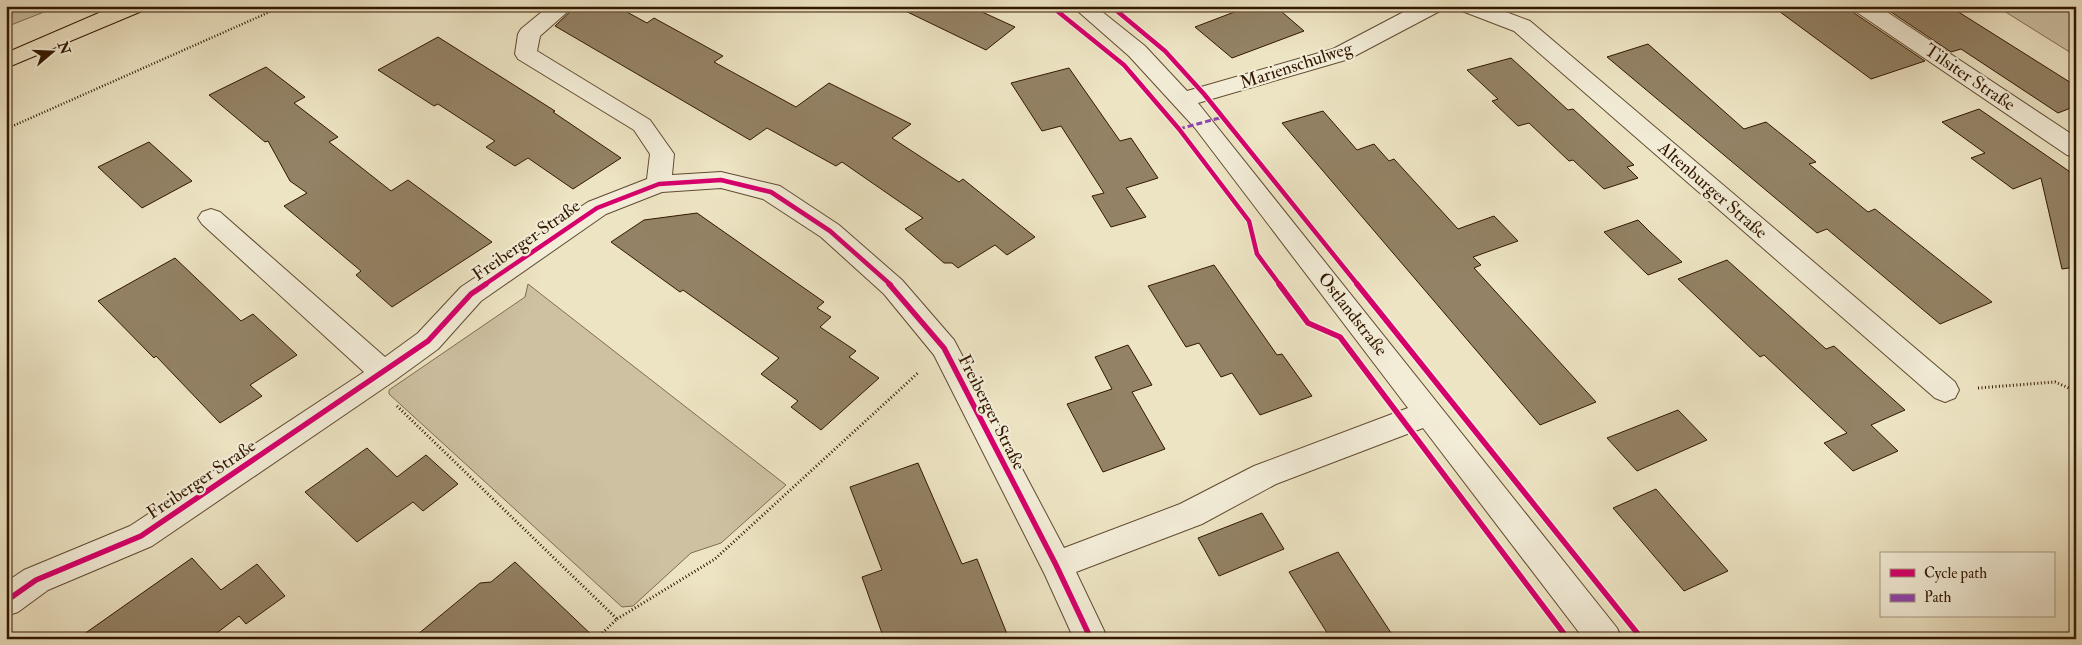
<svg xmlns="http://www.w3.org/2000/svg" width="2082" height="645" viewBox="0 0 2082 645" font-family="'IM FELL Double Pica',serif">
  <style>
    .green { fill: #cdc1a2; stroke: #806c51 }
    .building { fill: #938265; stroke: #321700 }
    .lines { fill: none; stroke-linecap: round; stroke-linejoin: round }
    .minor-casing { stroke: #614a31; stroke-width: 2 }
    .major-casing { stroke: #321700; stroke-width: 2 }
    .path-far1 { stroke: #321700; stroke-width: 2.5; stroke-dasharray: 1 2; stroke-linecap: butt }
    .path { stroke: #321700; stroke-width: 3; stroke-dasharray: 1 2.5; stroke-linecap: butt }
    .minor { fill: #f3edd8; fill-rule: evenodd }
    .major { fill: #ede4c3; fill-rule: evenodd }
    .quiet { stroke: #8e44ad; stroke-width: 3; stroke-dasharray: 6 3; stroke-linecap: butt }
    .cycleway-far1-casing { stroke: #f3edd8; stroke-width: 7 }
    .cycleway-casing { stroke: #f3edd8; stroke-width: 9 }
    .cycleway-far1 { stroke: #d6006c; stroke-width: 4.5 }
    .cycleway { stroke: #d6006c; stroke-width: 5.5 }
    .labels { text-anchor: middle; stroke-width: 4.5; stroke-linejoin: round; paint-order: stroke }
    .street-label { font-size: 18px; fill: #321700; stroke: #f3edd8 }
  </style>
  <rect width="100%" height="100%" fill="#ede4c3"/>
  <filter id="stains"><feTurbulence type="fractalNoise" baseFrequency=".004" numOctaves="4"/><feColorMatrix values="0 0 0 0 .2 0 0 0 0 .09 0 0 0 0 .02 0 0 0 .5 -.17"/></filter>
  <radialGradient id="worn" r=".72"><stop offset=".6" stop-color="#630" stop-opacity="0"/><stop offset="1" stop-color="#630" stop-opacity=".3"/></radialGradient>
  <!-- green -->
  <g class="green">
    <polygon points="6,6 59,6 6,27"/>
    <polygon points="1996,6 2076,6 2076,56"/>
    <polygon points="528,284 786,485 721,543 691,553 633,606 622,607 389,394 389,390 525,297"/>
  </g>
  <!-- building -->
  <g class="building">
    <polygon points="576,6 616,6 647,23 654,18 723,56 714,62 796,107 829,83 911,124 892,138 959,182 963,179 1035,237 1007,255 995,245 958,268 952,263 944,263 905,229 923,218 842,162 836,166 767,128 750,140 555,26"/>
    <polygon points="895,6 969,6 1015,27 986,50"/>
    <polygon points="1250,6 1275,6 1304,31 1232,58 1195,27"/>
    <polygon points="1772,6 1851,6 1854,13 1925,61 1871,79"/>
    <polygon points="1882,6 1949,6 2076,86 2076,106 2058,113 1961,49 1951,52"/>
    <polygon points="438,37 555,111 553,112 621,158 573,189 528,158 515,166 486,147 495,141 438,104 434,106 378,70"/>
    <polygon points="1648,44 1744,129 1766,122 1816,162 1809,164 1868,212 1875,209 1992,302 1940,324 1827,229 1817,233 1607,57"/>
    <polygon points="1511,58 1568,110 1573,109 1634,165 1627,167 1638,178 1604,189 1573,160 1569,161 1529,123 1518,126 1492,101 1498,99 1467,70"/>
    <polygon points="266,67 305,97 294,103 338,137 329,142 391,191 408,180 492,242 392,307 356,275 361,271 284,206 307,193 290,181 268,141 265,142 209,95"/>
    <polygon points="1069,68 1120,141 1131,138 1158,178 1126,188 1146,217 1111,227 1092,196 1104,193 1061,126 1042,131 1011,83"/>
    <polygon points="1979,109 2076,176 2076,267 2062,269 2041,178 2013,189 1971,158 1985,153 1942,122"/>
    <polygon points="1323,111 1357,150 1374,144 1389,161 1394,159 1458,229 1494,216 1518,241 1473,257 1481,265 1474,268 1596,402 1540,425 1282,123"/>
    <polygon points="149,142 192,181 142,208 98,167"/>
    <polygon points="697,213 824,302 817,308 831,317 820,327 856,351 849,357 879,378 821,430 791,407 798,401 761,374 779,358 683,290 680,292 611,242 644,220"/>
    <polygon points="1638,220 1650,232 1682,262 1648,275 1604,232"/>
    <polygon points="175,258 241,321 253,314 297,355 250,385 262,396 220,423 156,356 154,358 98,301"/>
    <polygon points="1727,260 1826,349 1834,346 1905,410 1871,425 1898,451 1853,471 1824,443 1847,433 1764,355 1760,357 1678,279"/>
    <polygon points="1214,265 1277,355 1282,354 1312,396 1260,415 1232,373 1221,377 1199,343 1186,347 1148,286"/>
    <polygon points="1128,345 1152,385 1132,392 1165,449 1103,472 1067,404 1112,389 1095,357"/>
    <polygon points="1678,410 1707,440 1637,471 1607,438"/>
    <polygon points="367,448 397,477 426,455 458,484 423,511 413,502 357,542 305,492"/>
    <polygon points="918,463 962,564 977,559 1009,639 884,639 862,577 882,570 850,487"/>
    <polygon points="1656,489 1728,571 1684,591 1613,508"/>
    <polygon points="1262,513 1284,549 1219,576 1198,538"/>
    <polygon points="1338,552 1395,639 1331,639 1289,572"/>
    <polygon points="192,558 221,590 257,564 285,596 246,624 239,616 209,639 77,639"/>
    <polygon points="515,562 596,639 412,639 480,583 491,582"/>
  </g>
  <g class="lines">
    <!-- minor casing -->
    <g class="minor-casing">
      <g id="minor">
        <polygon points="549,6 574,6 540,36 537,51 650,120 674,154 672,175 721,172 780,186 839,225 902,280 954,340 1064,548 1180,504 1254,466 1408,408 1195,128 1129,56 1072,6 1095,6 1145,46 1187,91 1333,49 1415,6 1442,6 1440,11 1349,59 1198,103 1617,628 1622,639 1584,639 1423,428 1276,484 1202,524 1076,572 1108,639 1074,639 1045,575 934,355 884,294 821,237 763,199 721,188 662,192 606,214 481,301 438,349 394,381 152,546 48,590 18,612 6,616 6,582 24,570 130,526 364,372 202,224 198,218 202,212 211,209 220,212 385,357 418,333 461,287 588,202 647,179 650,154 634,130 518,59 515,54 518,34 521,29"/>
        <polygon points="1460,6 1490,6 1530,21 1955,382 1959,390 1955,398 1945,402 1935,398 1514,31 1462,11"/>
        <polygon points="1853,6 1878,6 2076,137 2076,157 2067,155 1855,11"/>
      </g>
    </g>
    <!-- major casing -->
    <g class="major-casing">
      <polygon id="major" points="115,6 144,6 142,11 6,68 6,53"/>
    </g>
    <!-- path-far1 -->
    <polyline class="path-far1" points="6,129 283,6"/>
    <!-- path -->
    <g class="path">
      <polyline points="1978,388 2055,382 2076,391"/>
      <polyline points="397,406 617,619 596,639"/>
      <polyline points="617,619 715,559 919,372"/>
    </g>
    <!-- minor -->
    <use href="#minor" class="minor"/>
    <!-- major -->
    <use href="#major" class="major"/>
    <!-- quiet -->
    <polyline class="quiet" points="1179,129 1223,117"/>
    <!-- cycleway-far1 casing -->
    <g class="cycleway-far1-casing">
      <g id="cycleway-far1">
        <polyline points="1051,6 1124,65 1179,129 1249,221 1257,254 1280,285"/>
        <polyline points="1111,6 1165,51 1204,94 1358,285"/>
        <polyline points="484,285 597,208 659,184 721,180 771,192 830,231 891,285"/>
      </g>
    </g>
    <!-- cycleway casing -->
    <g class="cycleway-casing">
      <g id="cycleway">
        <polyline points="889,284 944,348 1056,565 1091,639"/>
        <polyline points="1279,284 1308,323 1340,337 1568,639"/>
        <polyline points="1357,284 1642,639"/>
        <polyline points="6,601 36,580 141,536 428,341 471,294 486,284"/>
      </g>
    </g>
    <!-- cycleway-far1 -->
    <use href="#cycleway-far1" class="cycleway-far1"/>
    <!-- cycleway -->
    <use href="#cycleway" class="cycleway"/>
  </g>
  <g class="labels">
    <!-- street labels -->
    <g class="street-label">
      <text transform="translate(1296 65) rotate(-18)" y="6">Marienschulweg</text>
      <text transform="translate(1970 77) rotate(34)" y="6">Tilsiter Straße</text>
      <text transform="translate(1713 190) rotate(41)" y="6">Altenburger Straße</text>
      <text transform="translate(526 240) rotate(-35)" y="6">Freiberger Straße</text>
      <text transform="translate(1353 314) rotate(52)" y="6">Ostlandstraße</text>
      <text transform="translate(992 412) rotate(63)" y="6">Freiberger Straße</text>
      <text transform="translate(201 479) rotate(-34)" y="6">Freiberger Straße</text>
    </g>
  </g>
  <!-- margin -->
  <rect width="2082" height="645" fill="none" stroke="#ede4c3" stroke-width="25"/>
  <rect x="8" y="8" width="2067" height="630" fill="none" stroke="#321700" stroke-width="2.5"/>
  <rect x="12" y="12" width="2057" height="620" fill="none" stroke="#321700"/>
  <!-- legend -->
  <rect x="1880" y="552" width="175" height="65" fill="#f3edd8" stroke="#a69782"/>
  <rect x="1890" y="569" width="25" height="8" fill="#d6006c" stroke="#a69782"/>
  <text x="1924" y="578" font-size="15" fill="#321700">Cycle path</text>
  <rect x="1890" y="594" width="25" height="8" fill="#8e44ad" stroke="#a69782"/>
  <text x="1924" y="602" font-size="15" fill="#321700">Path</text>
  <!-- north arrow -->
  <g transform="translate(52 52) rotate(71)" stroke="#f3edd8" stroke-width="4" paint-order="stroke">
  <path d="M0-4L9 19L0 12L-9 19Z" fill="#321700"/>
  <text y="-8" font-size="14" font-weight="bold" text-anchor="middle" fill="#321700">N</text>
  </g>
  <rect width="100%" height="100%" filter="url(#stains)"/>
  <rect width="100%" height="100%" fill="url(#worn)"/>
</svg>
